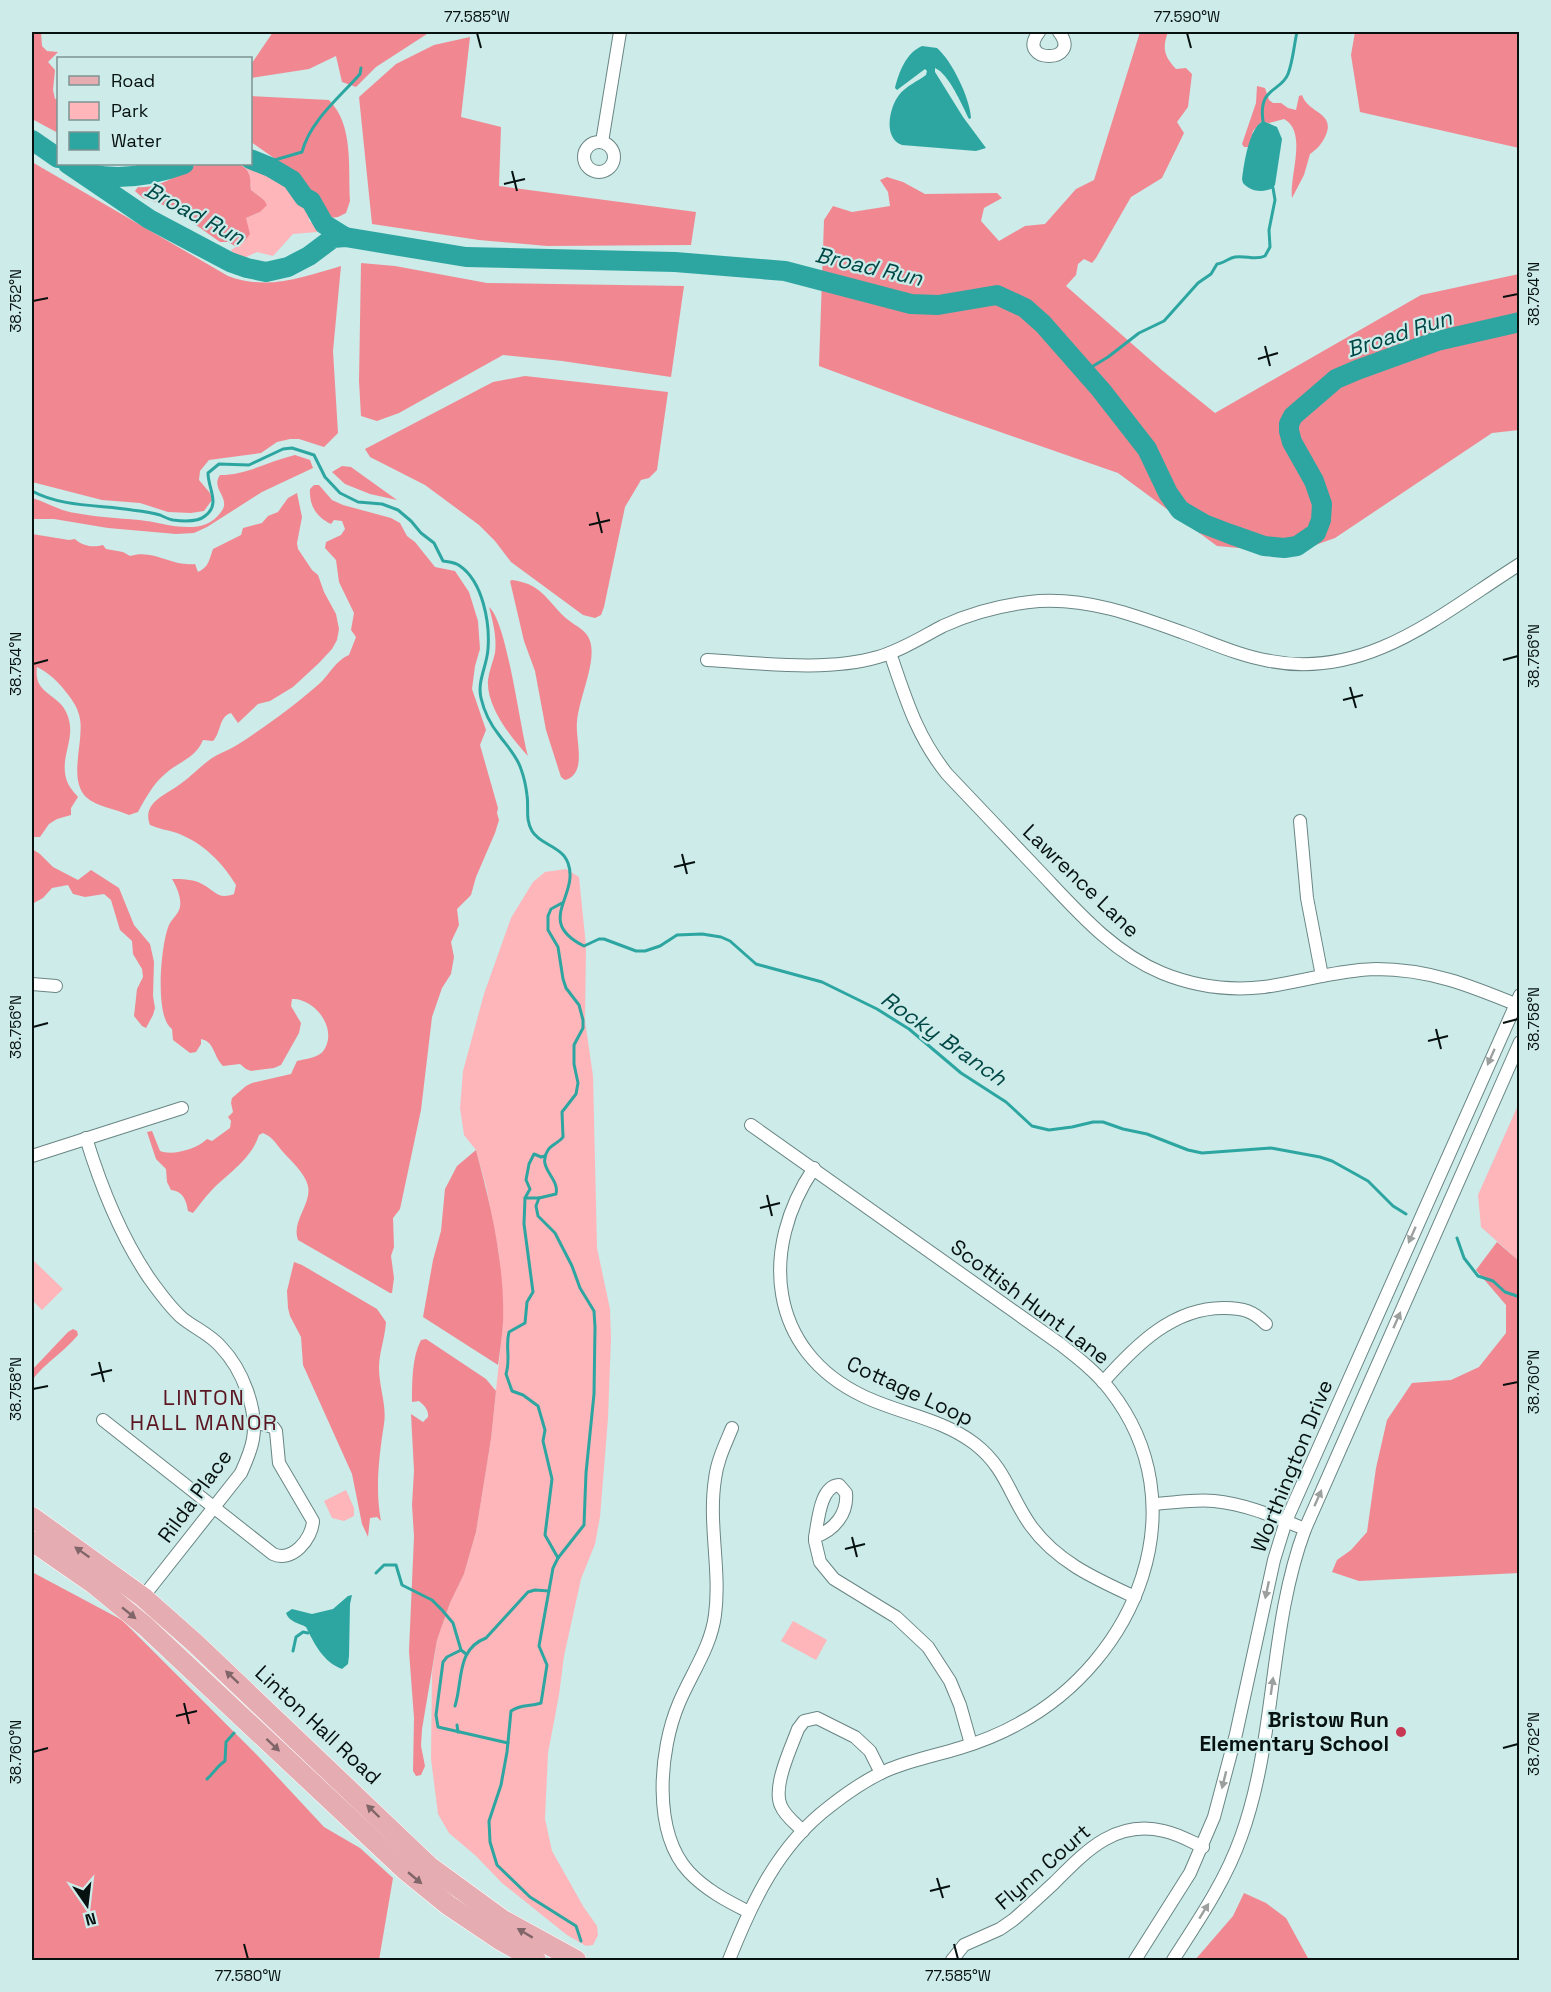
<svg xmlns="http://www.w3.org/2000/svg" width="1551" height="1992" viewBox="0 0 1551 1992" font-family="'Space Grotesk',sans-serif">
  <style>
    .green { fill: #feb6ba }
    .forest { fill: #f18891 }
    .water { fill: #2da6a1 }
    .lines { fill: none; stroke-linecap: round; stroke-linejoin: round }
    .stream { stroke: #2da6a1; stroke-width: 3 }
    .river { stroke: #2da6a1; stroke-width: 20 }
    .minor-casing { stroke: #698684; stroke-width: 14 }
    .primary-casing { stroke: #fff; stroke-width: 21 }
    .minor { stroke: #fff; stroke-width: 12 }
    .primary { stroke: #e5acb2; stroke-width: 20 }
    .oneway { fill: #9ba09f }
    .oneway2 { fill: #816669 }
    .ticks { fill: none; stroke: #061110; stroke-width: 2 }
    .poi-dot { fill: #c83852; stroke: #ccebe9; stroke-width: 2 }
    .labels { text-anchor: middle; stroke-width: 4.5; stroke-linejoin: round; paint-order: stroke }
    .street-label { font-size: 21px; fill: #061110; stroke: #ccebe9 }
    .poi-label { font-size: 21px; font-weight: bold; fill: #061110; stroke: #ccebe9; text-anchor: end }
    .water-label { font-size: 22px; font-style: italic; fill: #004846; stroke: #ccebe9 }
    .neighbourhood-label { font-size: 22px; letter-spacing: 1.5px; fill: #5c1622; stroke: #ccebe9 }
    .neatline { fill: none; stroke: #061110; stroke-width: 2 }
    .ticks-label { font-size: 15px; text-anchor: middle; fill: #061110 }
  </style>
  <rect width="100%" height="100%" fill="#ccebe9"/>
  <!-- green -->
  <g class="green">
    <polygon points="246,168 273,175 295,187 309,211 309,221 319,226 317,232 293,234 273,256 257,252 244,258 234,256 231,250 244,242 246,218 260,212 264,200 251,190 249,173"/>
    <polygon points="566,869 579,877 586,946 585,1021 593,1076 597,1248 610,1309 611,1338 608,1418 600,1517 595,1544 581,1579 564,1656 559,1695 548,1753 545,1819 552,1851 583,1906 597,1926 598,1935 593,1945 586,1946 567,1935 502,1883 476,1856 449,1833 438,1814 431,1759 432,1673 437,1640 450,1603 464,1574 476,1532 491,1439 503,1323 499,1254 486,1186 476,1150 464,1135 460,1108 463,1071 484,994 511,918 533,882 545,872"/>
    <polygon points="1519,1103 1519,1261 1481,1227 1478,1195"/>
    <polygon points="32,1259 63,1289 42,1310 32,1300"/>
    <polygon points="346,1490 354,1508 354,1516 344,1521 332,1518 324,1501"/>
    <polygon points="793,1621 827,1640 816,1660 781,1641"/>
  </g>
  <!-- forest -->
  <g class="forest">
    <polygon points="32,32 41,32 42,46 47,51 58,52 48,62 55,70 53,90 55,99 58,99 58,133 32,119"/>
    <polygon points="273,32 430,32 376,67 356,87 342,82 336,56 309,69 251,78 252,63"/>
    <path d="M1140,32H1168C1162,48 1164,56 1176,69L1186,68L1192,74L1188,107L1177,122L1184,133L1162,178L1131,197L1096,258L1092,263L1084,259L1078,264L1076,275L1066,286L1163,371L1215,413L1421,295L1519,274V430L1492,433L1335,538L1293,553L1217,546L1118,473L943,412L819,366L824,220L833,206L852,212L890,206L888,192L880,180L887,177L903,182L925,194L997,193L1002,198L984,208L981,221L999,241L1025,226L1045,224L1076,189L1094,180Z"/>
    <polygon points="1355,32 1519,32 1519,148 1360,112 1351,55"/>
    <polygon points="470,37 461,117 501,127 499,186 696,212 691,245 547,246 479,240 372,224 359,97 396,64 434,45"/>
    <path d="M1257,86L1265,88L1269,100L1273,103H1281L1288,108L1296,110L1299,96L1302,95C1308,114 1337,112 1325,137C1321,145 1317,149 1310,154L1304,175L1292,198C1289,176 1308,132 1284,119L1269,123L1261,122L1253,131L1249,147H1244L1242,144L1256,103Z"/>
    <path d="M251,96L329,100C354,125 348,168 350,201L346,213L338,217L330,218L320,203L309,195L297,178L284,165L251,142Z"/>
    <path d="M32,162L228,276C268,291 303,277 341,266L333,351L338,433L324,447L299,439H290L277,442L261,453L209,460L200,471L199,480L210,493L212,500L204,511L191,513L168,512L140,503L102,500L32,482Z"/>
    <path d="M198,164C212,163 244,157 249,174C251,179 250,185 251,190L264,200L267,205L260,212L246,218L250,234L244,242L235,246L228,242H220L172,208L143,198L135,191L138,187C160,189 180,173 198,164Z"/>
    <polygon points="361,263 395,266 487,283 684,286 671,377 562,361 503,355 399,413 377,421 361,416 359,381"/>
    <polygon points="525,376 668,392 657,470 649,478 641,480 625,507 604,607 601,615 595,618 583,615 511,562 495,541 479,525 425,485 370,457 365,449 493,382"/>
    <path d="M295,455L310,460L313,468L262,492L207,527L194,533L176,534L108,528L54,519H32V498C46,502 60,511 75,513C96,517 117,518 139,520C164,522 202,539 221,512C232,498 210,489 220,475C247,475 269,461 295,455Z"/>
    <polygon points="342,466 351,467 397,500 370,494 345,484 332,472"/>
    <path d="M314,485H319L332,500L343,505L391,518L400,523L407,536L415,542L435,567L455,571L469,592L478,621L480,649L475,666L472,689L486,730L480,745L498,808L497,813L499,820L495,833L476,877L471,895L457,909L459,925L451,942L454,957L451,974L442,988L432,1017L421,1110L400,1209L393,1218L394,1247L391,1256L394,1278L392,1293H390L298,1240C291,1221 312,1204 308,1186C305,1173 291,1161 283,1152C276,1144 273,1137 263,1133L259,1135C251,1160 228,1173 211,1191C204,1198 199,1206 193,1213L188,1211C186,1200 183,1191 171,1190L167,1182L166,1169L156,1159L147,1132L152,1131L160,1151C173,1156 197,1149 207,1139L212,1141L230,1128L231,1121L228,1117L233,1112L231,1103L232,1098L246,1086L252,1083L291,1074L297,1061C305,1059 319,1058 324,1050C338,1029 315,998 292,999L291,1006L301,1023L299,1033L281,1065L274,1068L251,1071L246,1069L240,1064L223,1066C213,1056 215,1042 201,1039V1044L196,1052L190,1053L173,1040L172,1029C154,1017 161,943 169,925C171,920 177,915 179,910C183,901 177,887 172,879C182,879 193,879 202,884C216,891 217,900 234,894L236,885C222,862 203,843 177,833C168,830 159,829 150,825C142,804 163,796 176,787C189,779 199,767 212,758C220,753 229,750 237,745C265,727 294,706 319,684C329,675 336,660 349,655L356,637L351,630L354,613L339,582L336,560L325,548L326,542L341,535L345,529L342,521L334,520L331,524C316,517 309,505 310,489Z"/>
    <path d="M297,493L302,517L297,543L298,549L312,570L318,575L324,592L336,614L339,629L337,640L332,649L319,663L293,687L270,701L258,704L238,723L231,713C219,716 221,733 213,741L203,740C196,758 178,762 165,774C153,784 145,799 138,812L129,815C116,809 97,807 86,797C68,779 84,742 80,719C78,706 70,697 62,687C54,678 47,672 37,667C33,695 59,693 67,714C77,738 60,754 66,778C68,786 73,791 78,797L71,808V815L57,819L49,824L40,837H32V534L69,540L75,539C82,546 94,548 103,545L106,549L123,552L130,556C155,549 171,567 195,564L198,572C209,567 209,560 213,549L241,535L243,528L262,523L268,516L278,512L288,498Z"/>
    <path d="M512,580C520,581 527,583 534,587C549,596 557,613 571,622C579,628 587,631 590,641C597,662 579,697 577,722C575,739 588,774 565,780L561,777L546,730L535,671L524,641L510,581Z"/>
    <path d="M489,607C507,622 520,728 528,756C511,738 486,706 488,680C489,671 493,662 495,653C497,637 493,622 489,607Z"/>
    <polygon points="32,849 40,854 53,867 78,880 91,870 119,888 134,925 150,944 154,962 153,996 155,1008 153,1015 146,1028 142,1026 134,1016 137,989 143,977 142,969 133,954 132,941 120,930 111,900 104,894 85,897 73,894 68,885 52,888 43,898 32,904"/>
    <path d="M476,1150C491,1206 505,1265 503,1323C502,1337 500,1351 498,1365L423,1317L433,1260L441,1231L445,1189L457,1166Z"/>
    <polygon points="1497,1242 1519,1261 1519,1573 1359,1581 1332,1572 1337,1560 1351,1550 1367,1532 1376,1468 1387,1420 1412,1383 1451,1380 1479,1367 1506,1333 1506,1305 1476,1270"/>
    <path d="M294,1262L302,1265L377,1309L386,1322C385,1338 379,1353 379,1368C379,1387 387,1406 384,1424C379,1456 375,1490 381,1521L377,1517L370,1518L368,1537L362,1524L352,1474L303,1365L301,1337L290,1316L288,1308L287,1291Z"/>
    <path d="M73,1329L77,1331L78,1335C64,1352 45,1363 32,1380V1370L68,1332Z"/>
    <path d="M426,1339L486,1379L496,1391L491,1439L476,1532L464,1574L450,1603L437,1640L422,1729L421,1746L425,1766L421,1775L416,1776L413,1771L414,1718L409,1651L414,1536L412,1505L414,1471L411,1414L423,1422L428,1417C429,1410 424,1405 419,1401L412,1402C412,1382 412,1357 421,1340Z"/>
    <polygon points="32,1572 122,1620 257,1755 324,1827 360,1848 393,1878 379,1960 32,1960"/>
    <polygon points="1244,1893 1266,1903 1286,1918 1309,1960 1195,1960 1233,1916"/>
  </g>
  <!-- water -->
  <g class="water">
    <path d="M922,46L937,48C952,61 970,98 971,118L969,119C962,105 949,74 935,68V72L963,117L986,148L976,151L902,145C883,138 889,108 899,95C906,86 918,81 926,75L927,71L925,69L897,90L895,88C899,72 906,53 922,46Z"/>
    <path d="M1263,121L1277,127L1282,139L1275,185L1273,188C1263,193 1251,192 1243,183L1242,179C1244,163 1249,128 1263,121Z"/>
    <path d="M352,1595L350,1604L349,1656L348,1664L342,1669C323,1662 314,1643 306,1627C299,1623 289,1622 286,1613L292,1609L312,1614L333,1609L348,1596Z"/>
  </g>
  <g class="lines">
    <!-- stream -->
    <g class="stream">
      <path d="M1263,121C1258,87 1281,92 1288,74C1293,61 1294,45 1297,32"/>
      <path d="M261,164L302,152C310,121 339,98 360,74L361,68"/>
      <polyline points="119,178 126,176 141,164"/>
      <path d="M1085,371L1108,357L1139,333L1164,321L1198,283L1211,274L1217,264C1224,263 1229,258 1235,257C1246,255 1255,261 1265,256L1270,247L1269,230L1275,200L1273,188"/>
      <path d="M32,491C61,507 100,505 132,510C141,511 151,512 160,515C164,517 168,519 173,520C181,521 198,522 205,516C221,504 208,489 208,473L219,464L249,465L283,449L292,448L314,455L325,477L340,493L358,502L382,504L398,510L411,521L421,533L434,543L443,561C449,562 455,562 460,566C483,582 490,623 488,649C487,666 477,681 481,698C484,711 491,725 499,735C507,746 517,756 521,769C524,777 526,787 527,795C529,808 525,819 532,831C540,845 562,846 568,863C580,896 534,921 584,946L599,939H604L636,951H645L660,946L677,935L702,934L721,937L730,941L756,964L822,982L877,1009L909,1029L961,1073L1006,1102L1032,1126L1049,1130L1072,1127L1093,1122H1103L1123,1129L1147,1134L1188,1150L1202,1153L1271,1148L1320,1157L1332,1161L1368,1181L1393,1206L1406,1214"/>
      <path d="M562,903L551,909L548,916V930L558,947L563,979L566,988L579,1005L583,1020V1028L574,1045V1064L578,1083L576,1094L562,1112L563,1137C559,1143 552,1144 548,1150C536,1168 560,1178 556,1194L539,1198L536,1206L538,1216L555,1233L572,1266L580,1288L594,1311L595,1327L594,1394L586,1473L584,1525L558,1558L553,1568L539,1646L547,1665L541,1703C529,1707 521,1704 511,1711L507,1752L501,1785L489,1821L490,1842L497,1865L530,1897L576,1926L581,1941"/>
      <polyline points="525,1198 530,1189 526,1180 529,1164 534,1154 541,1157 545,1156"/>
      <path d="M539,1198H525L524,1224L533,1292L527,1302L525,1323L509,1332C505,1348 511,1358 506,1374L512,1391L523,1395L538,1406L545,1430L543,1441L552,1479L545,1535L558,1558"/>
      <polyline points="1457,1238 1464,1258 1478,1276 1493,1281 1505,1292 1520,1297"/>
      <polyline points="376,1573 384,1565 396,1565 402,1585 432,1600 442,1610 453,1623 461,1650 466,1654"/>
      <polyline points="461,1650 447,1657 443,1662 436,1715 438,1727 508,1743"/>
      <polyline points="293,1651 296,1637 303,1632 308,1633"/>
      <path d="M455,1706C463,1681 456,1649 486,1638L528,1592L535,1590L549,1591"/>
      <polyline points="457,1725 458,1732"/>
      <path d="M207,1779C214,1773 217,1766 225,1761L226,1742L234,1733"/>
    </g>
    <!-- river -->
    <g class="river">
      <polyline points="32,140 58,158"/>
      <polyline points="250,159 270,167 292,180 304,197 311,201 324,224 345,237"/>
      <polyline points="68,164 149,219 230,262 247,268 266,272 288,267 309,256 333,238 345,237 466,257 675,262 785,271 911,304 938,305 997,295 1025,308 1043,324 1101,390 1147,449 1168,493 1180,510 1204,524 1230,534 1264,546 1284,548 1297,546 1316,533 1321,520 1322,504 1314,481 1292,442 1289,431 1289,424 1293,416 1336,379 1357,370 1437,341 1520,322"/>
      <path d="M90,174C123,181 154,175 184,164"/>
    </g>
    <!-- minor casing -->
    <g class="minor-casing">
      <g id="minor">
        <path d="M1039,32C1014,64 1084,64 1059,32"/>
        <polyline points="602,142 620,32"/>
        <circle cx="599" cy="157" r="15"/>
        <path d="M890,653C906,699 916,735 947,774C978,807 1010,840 1041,873C1077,911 1112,952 1162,973C1194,986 1229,991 1264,987C1301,982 1338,970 1376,969C1430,969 1471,986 1520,1006"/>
        <path d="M707,660C760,663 827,672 878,657C902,650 922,637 943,626C973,612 1006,604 1039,601C1090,598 1137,616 1184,633C1212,643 1240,656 1270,661C1368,680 1442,613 1520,564"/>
        <polyline points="1300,821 1307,898 1322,976"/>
        <polyline points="32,984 56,986"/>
        <path d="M86,1138C101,1187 120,1235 149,1278C159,1292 169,1306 181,1317C194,1328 210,1334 221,1347C242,1369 258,1409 253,1439C251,1451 246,1462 241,1473L143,1597"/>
        <polyline points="32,1156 182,1108"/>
        <path d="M814,1168C759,1249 768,1351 863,1396C900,1414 941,1418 975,1444C1006,1468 1010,1497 1031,1526C1057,1562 1096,1579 1135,1597"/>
        <path d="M1103,1382C1135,1346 1173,1307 1225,1308C1243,1308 1253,1311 1266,1324"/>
        <path d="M103,1420L273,1554C292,1563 312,1539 313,1521L279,1463L276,1431L273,1427L254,1422"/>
        <path d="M732,1428C725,1445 717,1461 715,1479C708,1524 721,1570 715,1615C711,1647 691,1674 679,1703C659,1750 652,1832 689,1872C706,1890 727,1901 749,1912"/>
        <path d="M1153,1504C1173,1503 1194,1499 1214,1501C1246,1504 1275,1517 1305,1529"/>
        <path d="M815,1537C834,1530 848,1514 846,1493L839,1485C820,1486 818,1522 815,1537V1541L820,1562L834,1579L896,1617L928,1647L950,1681L960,1705L971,1744"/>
        <path d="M803,1831C795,1823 785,1816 781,1806C772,1787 791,1748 798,1729L804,1721L817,1718L855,1737L870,1751L881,1773"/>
        <path d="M729,1960C752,1902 778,1846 829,1807C848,1792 868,1778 890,1769C913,1760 937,1755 960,1748C980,1742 1000,1734 1018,1724C1137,1660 1200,1505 1110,1390C1096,1372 1078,1358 1060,1344L751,1125"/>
        <path d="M952,1960L964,1945L1000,1929L1013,1920C1027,1908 1040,1896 1054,1883C1085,1852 1115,1819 1164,1831C1178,1834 1190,1841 1203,1847"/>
        <polyline points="1135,1960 1190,1873 1214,1817 1236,1734 1274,1560 1286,1521 1520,995"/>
        <path d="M1173,1960C1198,1921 1225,1882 1241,1837C1277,1738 1268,1628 1305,1529L1520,1042"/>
      </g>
    </g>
    <!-- primary casing -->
    <g class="primary-casing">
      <g id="primary">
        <polyline points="32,1517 143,1597 195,1643 429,1866 503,1920 576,1960"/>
        <polyline points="32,1541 94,1584 145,1626 405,1870 448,1905 500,1940 536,1960"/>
      </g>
    </g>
    <!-- minor -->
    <use href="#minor" class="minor"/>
    <!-- primary -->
    <use href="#primary" class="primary"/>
  </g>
  <!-- one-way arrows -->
  <defs><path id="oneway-solid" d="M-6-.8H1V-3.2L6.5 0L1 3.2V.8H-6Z" transform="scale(1.5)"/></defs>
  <g class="oneway">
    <use href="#oneway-solid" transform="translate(1491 1057) rotate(114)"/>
    <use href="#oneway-solid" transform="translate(1412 1235) rotate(114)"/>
    <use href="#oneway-solid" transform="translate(1397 1320) rotate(-66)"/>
    <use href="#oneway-solid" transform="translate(1318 1498) rotate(-66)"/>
    <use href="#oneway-solid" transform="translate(1267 1590) rotate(102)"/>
    <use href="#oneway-solid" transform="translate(1272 1686) rotate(-82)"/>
    <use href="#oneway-solid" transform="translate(1224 1780) rotate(104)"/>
    <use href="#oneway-solid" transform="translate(1204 1911) rotate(-58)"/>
  </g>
  <g class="oneway2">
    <use href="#oneway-solid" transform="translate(82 1552) rotate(-145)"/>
    <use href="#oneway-solid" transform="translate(129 1613) rotate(39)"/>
    <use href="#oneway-solid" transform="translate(232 1677) rotate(-137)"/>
    <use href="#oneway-solid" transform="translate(273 1745) rotate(43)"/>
    <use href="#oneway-solid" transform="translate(373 1811) rotate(-136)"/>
    <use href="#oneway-solid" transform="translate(415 1878) rotate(40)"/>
    <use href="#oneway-solid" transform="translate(525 1933) rotate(-149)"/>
  </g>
  <!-- ticks -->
  <path class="ticks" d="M477,33L481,48M1187,33L1191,48M512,171L517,191M504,184L525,179M1503,297L1518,294M33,301L48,298M1265,346L1270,366M1258,359L1278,353M597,512L602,533M589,525L610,520M1503,660L1518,656M33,664L48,660M1350,687L1356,708M1343,700L1363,695M682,854L687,874M674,867L695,862M1503,1023L1518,1019M33,1027L48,1023M1436,1029L1441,1049M1428,1041L1448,1036M767,1195L772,1216M760,1208L780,1203M99,1362L104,1382M91,1375L112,1370M1503,1385L1518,1382M33,1389L48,1386M852,1537L857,1557M845,1549L865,1544M184,1703L189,1724M176,1716L197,1711M1503,1748L1518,1744M33,1752L48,1748M937,1878L943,1898M930,1891L950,1886M244,1944L248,1959M954,1944L958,1959"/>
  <!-- markers -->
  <circle class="poi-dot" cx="1401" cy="1732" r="6"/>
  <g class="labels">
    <!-- street labels -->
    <g class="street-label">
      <text transform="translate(1081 881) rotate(44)" y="7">Lawrence Lane</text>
      <text transform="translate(1030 1302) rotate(37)" y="7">Scottish Hunt Lane</text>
      <text transform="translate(910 1391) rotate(25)" y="7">Cottage Loop</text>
      <text transform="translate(1292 1466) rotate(-68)" y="7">Worthington Drive</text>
      <text transform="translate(195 1496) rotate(-54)" y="7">Rilda Place</text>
      <text transform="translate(318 1725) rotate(43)" y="7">Linton Hall Road</text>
      <text transform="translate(1043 1867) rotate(-41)" y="7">Flynn Court</text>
    </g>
    <!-- poi labels -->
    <g class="poi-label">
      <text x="1389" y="1727">Bristow Run<tspan x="1389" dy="24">Elementary School</tspan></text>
    </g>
    <!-- water labels -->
    <g class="water-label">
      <text transform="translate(195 213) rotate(28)" y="8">Broad Run</text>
      <text transform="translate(869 266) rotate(13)" y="8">Broad Run</text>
      <text transform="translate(1399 333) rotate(-18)" y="8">Broad Run</text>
      <text transform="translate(944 1038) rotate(35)" y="8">Rocky Branch</text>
    </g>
    <!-- neighbourhood labels -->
    <g class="neighbourhood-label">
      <text x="204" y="1405">LINTON<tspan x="204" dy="25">HALL MANOR</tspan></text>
    </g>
  </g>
  <!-- border -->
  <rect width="1551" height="1992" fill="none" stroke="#ccebe9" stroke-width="66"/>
  <!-- legend -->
  <rect x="57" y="57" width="195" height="108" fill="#ccebe9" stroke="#7d9492" stroke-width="1.5"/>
  <rect x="69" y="76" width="30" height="9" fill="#e5acb2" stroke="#7d9492" stroke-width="1.5"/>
  <text x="111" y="87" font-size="18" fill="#061110">Road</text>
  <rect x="69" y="102" width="30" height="18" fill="#feb6ba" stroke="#7d9492" stroke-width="1.5"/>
  <text x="111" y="117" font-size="18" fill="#061110">Park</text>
  <rect x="69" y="132" width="30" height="18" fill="#2da6a1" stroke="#7d9492" stroke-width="1.5"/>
  <text x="111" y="147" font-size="18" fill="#061110">Water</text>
  <!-- north arrow -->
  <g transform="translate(87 1905) rotate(166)" stroke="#ccebe9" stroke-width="4.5" paint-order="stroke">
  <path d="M0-4.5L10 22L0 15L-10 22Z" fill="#061110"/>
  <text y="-9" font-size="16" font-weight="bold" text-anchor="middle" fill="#061110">N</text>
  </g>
  <rect x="33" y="33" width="1485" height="1926" class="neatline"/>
  <g class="ticks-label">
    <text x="477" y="22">77.585°W</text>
    <text x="1187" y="22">77.590°W</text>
    <text transform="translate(1534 294) rotate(-90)" y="5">38.754°N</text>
    <text transform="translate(16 301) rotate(-90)" y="5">38.752°N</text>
    <text transform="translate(1534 656) rotate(-90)" y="5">38.756°N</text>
    <text transform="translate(16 664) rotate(-90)" y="5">38.754°N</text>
    <text transform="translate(1534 1019) rotate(-90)" y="5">38.758°N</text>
    <text transform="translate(16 1027) rotate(-90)" y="5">38.756°N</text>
    <text transform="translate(1534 1382) rotate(-90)" y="5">38.760°N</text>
    <text transform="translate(16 1389) rotate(-90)" y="5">38.758°N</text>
    <text transform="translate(1534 1744) rotate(-90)" y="5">38.762°N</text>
    <text transform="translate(16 1752) rotate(-90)" y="5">38.760°N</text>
    <text x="248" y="1981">77.580°W</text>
    <text x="958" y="1981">77.585°W</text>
  </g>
</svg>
